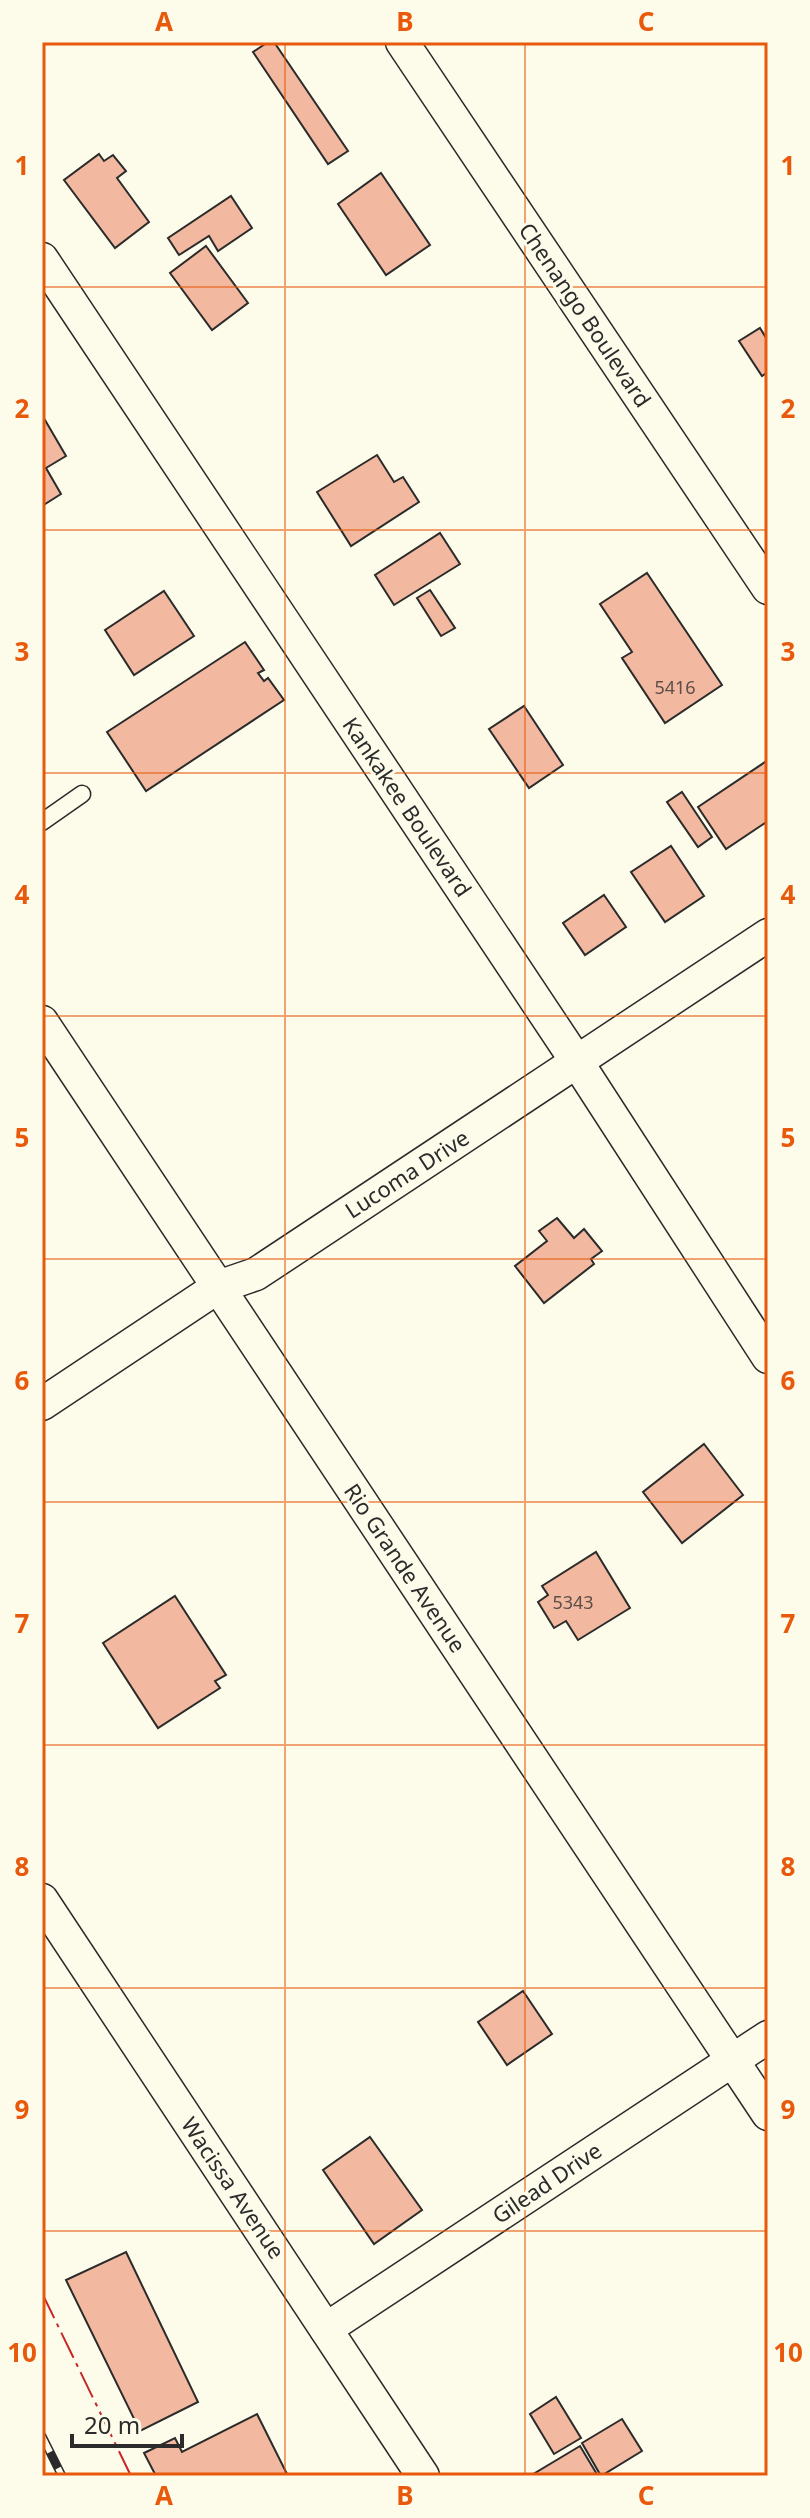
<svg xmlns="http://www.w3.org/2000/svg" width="810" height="2518" viewBox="0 0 810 2518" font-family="'Noto Sans',sans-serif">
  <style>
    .building { fill: #f2b8a0; stroke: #2b2b2b; stroke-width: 2 }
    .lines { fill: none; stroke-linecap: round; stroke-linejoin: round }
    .service-casing { stroke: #2b2b2b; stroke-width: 19 }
    .minor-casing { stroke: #2b2b2b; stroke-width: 35 }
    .service { stroke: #fdfbea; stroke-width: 16 }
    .minor { stroke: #fdfbea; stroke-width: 32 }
    .rail-casing { stroke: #2b2b2b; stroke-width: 9 }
    .rail { stroke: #fdfbea; stroke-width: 6; stroke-dasharray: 18; stroke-linecap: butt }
    .power { stroke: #c62828; stroke-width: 2; stroke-dasharray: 28 6 4 6; stroke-linecap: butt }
    .grid { fill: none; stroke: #e8590c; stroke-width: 2; stroke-opacity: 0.55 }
    .labels { text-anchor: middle; stroke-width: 6; stroke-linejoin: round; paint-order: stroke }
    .number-label { font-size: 18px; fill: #5d4e48 }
    .street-label { font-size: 22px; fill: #2b2b2b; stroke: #fdfbea }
    .neatline { fill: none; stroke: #e8590c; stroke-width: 3 }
    .grid-label { font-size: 26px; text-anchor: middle; font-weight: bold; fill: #e8590c }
  </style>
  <rect width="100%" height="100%" fill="#fdfbea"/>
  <!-- building -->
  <g class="building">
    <polygon points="268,42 274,42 348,151 328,164 253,52"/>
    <polygon points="99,154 104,161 113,155 126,171 117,178 149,222 115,248 64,180"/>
    <polygon points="381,173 430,245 386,275 338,204"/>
    <polygon points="231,196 252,228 218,251 209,236 179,255 168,238"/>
    <polygon points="206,246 248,303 212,330 170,273"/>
    <polygon points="760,328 768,341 768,372 762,376 739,341"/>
    <polygon points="45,420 66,456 46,468 61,494 42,506 42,422"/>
    <polygon points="377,455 394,482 403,477 419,502 351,546 317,492"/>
    <polygon points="440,533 460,564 394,605 375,575"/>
    <polygon points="647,573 722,685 665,723 622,658 632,652 600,604"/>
    <polygon points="430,590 455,628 441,636 417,598"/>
    <polygon points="164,591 194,636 134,675 105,630"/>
    <polygon points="245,642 264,670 258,673 264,681 268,678 284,700 146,791 107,732"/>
    <polygon points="524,706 563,765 529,788 489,729"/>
    <polygon points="768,760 768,821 726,849 698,807"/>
    <polygon points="682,792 712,837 698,847 667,802"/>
    <polygon points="671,846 704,896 665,922 631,872"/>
    <polygon points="604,895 626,927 585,955 563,923"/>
    <polygon points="557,1218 574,1238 584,1229 602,1251 591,1259 594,1264 544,1303 515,1266 547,1241 539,1231"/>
    <polygon points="704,1444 743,1495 682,1543 643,1492"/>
    <polygon points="596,1552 630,1608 578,1640 566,1621 554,1628 538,1602 548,1595 542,1586"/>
    <polygon points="175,1596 226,1675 215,1681 220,1688 158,1728 103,1643"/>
    <polygon points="523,1991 552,2034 507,2065 478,2022"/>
    <polygon points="370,2137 422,2210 374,2244 323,2170"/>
    <polygon points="126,2252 198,2402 140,2431 66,2280"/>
    <polygon points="556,2397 581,2438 554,2454 530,2414"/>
    <polygon points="257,2414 288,2476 156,2476 144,2453 175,2438 182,2452"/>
    <polygon points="622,2419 642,2451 601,2476 582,2443"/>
    <polygon points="580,2446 598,2476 530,2476"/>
  </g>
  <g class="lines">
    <!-- service casing -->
    <g class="service-casing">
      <polyline id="service" points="42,822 82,794"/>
    </g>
    <!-- minor casing -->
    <g class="minor-casing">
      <g id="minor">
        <polyline points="402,42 768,588"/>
        <polyline points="42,259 577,1062 768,1357"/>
        <polyline points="42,1022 768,2114"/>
        <polyline points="42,1404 218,1287 256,1274 768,935"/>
        <polyline points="42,1900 423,2476"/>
        <polyline points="326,2329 768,2037"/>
      </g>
    </g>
    <!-- service -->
    <use href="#service" class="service"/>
    <!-- minor -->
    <use href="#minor" class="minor"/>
    <!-- rail casing -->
    <g class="rail-casing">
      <polyline id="rail" points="42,2436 62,2476"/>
    </g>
    <!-- rail -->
    <use href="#rail" class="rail"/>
    <!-- power -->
    <polyline class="power" points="42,2293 131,2476"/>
  </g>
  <!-- grid -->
  <path class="grid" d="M285,42V2476M525,42V2476M42,287H768M42,530H768M42,773H768M42,1016H768M42,1259H768M42,1502H768M42,1745H768M42,1988H768M42,2231H768"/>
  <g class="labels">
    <!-- number labels -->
    <g class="number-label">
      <text x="675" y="694">5416</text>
      <text x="573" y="1609">5343</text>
    </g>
    <!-- street labels -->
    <g class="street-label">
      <text transform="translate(585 315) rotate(56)" y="8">Chenango Boulevard</text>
      <text transform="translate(407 807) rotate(56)" y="8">Kankakee Boulevard</text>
      <text transform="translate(407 1174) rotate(-33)" y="8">Lucoma Drive</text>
      <text transform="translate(405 1568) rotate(56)" y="8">Rio Grande Avenue</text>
      <text transform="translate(547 2183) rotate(-34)" y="8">Gilead Drive</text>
      <text transform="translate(233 2188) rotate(56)" y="8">Wacissa Avenue</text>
    </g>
  </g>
  <!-- border -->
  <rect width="810" height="2518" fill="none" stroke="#fdfbea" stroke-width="88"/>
  <!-- scale -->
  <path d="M72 2434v12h110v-12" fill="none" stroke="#2b2b2b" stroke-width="4"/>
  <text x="84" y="2434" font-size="24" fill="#2b2b2b" stroke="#fdfbea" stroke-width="6" paint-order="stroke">20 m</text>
  <rect x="44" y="44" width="722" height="2430" class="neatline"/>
  <g class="grid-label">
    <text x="164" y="31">A</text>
    <text x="405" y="31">B</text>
    <text x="646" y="31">C</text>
    <text x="22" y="175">1</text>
    <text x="788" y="175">1</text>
    <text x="22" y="418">2</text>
    <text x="788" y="418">2</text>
    <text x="22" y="661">3</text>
    <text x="788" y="661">3</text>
    <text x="22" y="904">4</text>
    <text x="788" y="904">4</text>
    <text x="22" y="1147">5</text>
    <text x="788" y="1147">5</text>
    <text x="22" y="1390">6</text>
    <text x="788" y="1390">6</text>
    <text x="22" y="1633">7</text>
    <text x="788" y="1633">7</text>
    <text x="22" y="1876">8</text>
    <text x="788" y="1876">8</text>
    <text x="22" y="2119">9</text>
    <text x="788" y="2119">9</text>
    <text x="22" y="2362">10</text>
    <text x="788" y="2362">10</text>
    <text x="164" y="2505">A</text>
    <text x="405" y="2505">B</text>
    <text x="646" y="2505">C</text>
  </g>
</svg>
